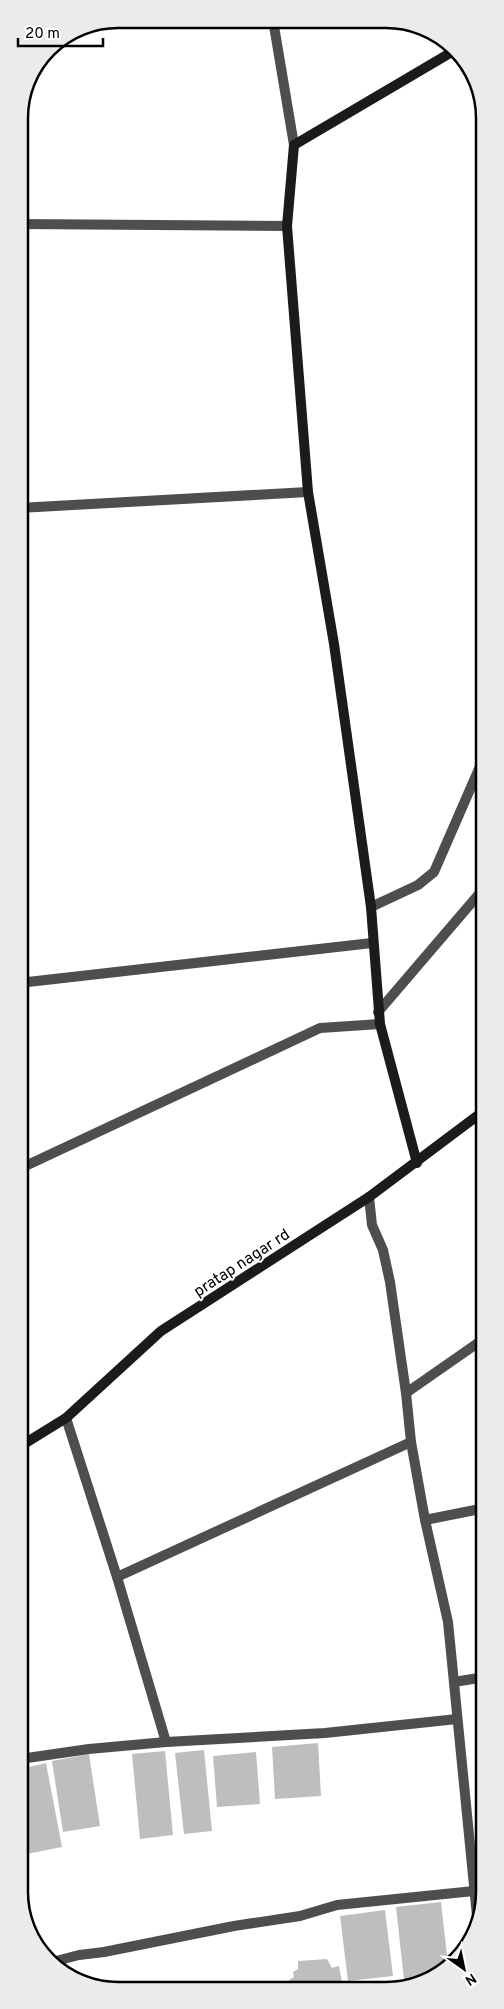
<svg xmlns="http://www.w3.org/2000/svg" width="504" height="2009" viewBox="0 0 504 2009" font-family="Overpass,sans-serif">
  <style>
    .building { fill: #bebebe }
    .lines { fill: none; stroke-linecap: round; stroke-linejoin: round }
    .street { stroke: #4e4e4e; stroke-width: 10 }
    .secondary { stroke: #1b1b1b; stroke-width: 10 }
    .labels { text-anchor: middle; stroke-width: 4; stroke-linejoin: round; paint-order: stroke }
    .street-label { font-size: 16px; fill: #000; stroke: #fff }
    .rim { fill: none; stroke: #000; stroke-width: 2.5 }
  </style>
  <rect width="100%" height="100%" fill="#fff"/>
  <!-- building -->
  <g class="building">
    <polygon points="485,1223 485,1244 475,1230"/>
    <polygon points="318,1743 321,1796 275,1799 272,1747"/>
    <polygon points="204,1750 212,1831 184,1834 175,1753"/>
    <polygon points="165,1751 173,1835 140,1839 132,1754"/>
    <polygon points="256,1752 260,1804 217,1807 213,1756"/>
    <polygon points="89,1754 100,1826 63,1832 52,1761"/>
    <polygon points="46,1763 62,1847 27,1854 20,1817 20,1769"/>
    <polygon points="441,1902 448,1964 422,1978 404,1980 396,1907"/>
    <polygon points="385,1910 393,1976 348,1981 340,1916"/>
    <polygon points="327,1959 332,1968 339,1966 343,1988 292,1989 289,1980 294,1977 293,1972 298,1969 298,1961"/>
  </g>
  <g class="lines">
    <!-- street -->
    <g class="street">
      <polyline points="273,20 294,145"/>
      <polyline points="19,224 287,226"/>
      <polyline points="19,508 308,492"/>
      <polyline points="371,907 418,885 434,872 485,755"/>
      <polyline points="19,983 372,943"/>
      <polyline points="378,1012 485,887"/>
      <polyline points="19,1169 320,1028 380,1024"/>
      <polyline points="369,1197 372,1225 383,1250 390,1282 406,1393 411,1442 425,1520 448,1622 477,1916"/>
      <polyline points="406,1393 485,1338"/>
      <polyline points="66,1418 117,1577 166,1742"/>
      <polyline points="425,1520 485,1508"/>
      <polyline points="117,1577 411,1442"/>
      <polyline points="454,1682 485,1677"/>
      <polyline points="20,1759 89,1749 166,1742 325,1733 457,1719"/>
      <polyline points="52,1962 79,1955 104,1952 234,1926 300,1916 337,1905 474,1891"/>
    </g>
    <!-- secondary -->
    <g class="secondary">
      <polyline points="417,1163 380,1024 371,907 334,644 308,492 287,226 294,145 457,49"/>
      <polyline points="19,1447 66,1418 161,1331 369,1197 485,1110"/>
    </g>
  </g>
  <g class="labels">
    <!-- street labels -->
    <g class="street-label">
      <text transform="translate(241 1262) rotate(-33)" y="6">pratap nagar rd</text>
    </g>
  </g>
  <!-- crop -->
  <path d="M0 0H504V2009H0ZM118 28H386A90 90 0 0 1 476 118V1892A90 90 0 0 1 386 1982H118A90 90 0 0 1 28 1892V118A90 90 0 0 1 118 28Z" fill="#ebebeb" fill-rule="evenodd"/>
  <path class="rim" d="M118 28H386A90 90 0 0 1 476 118V1892A90 90 0 0 1 386 1982H118A90 90 0 0 1 28 1892V118A90 90 0 0 1 118 28Z"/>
  <!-- north arrow -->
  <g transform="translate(464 1969) rotate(147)" stroke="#ffffff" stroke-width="4" paint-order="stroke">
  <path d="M0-4L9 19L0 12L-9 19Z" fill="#000000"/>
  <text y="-8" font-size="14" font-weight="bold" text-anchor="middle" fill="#000000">N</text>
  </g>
  <!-- scale -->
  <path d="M18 38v8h85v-8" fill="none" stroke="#000000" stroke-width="2.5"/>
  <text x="25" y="38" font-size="15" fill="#000000" stroke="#ffffff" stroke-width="4" paint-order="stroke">20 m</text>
</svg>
